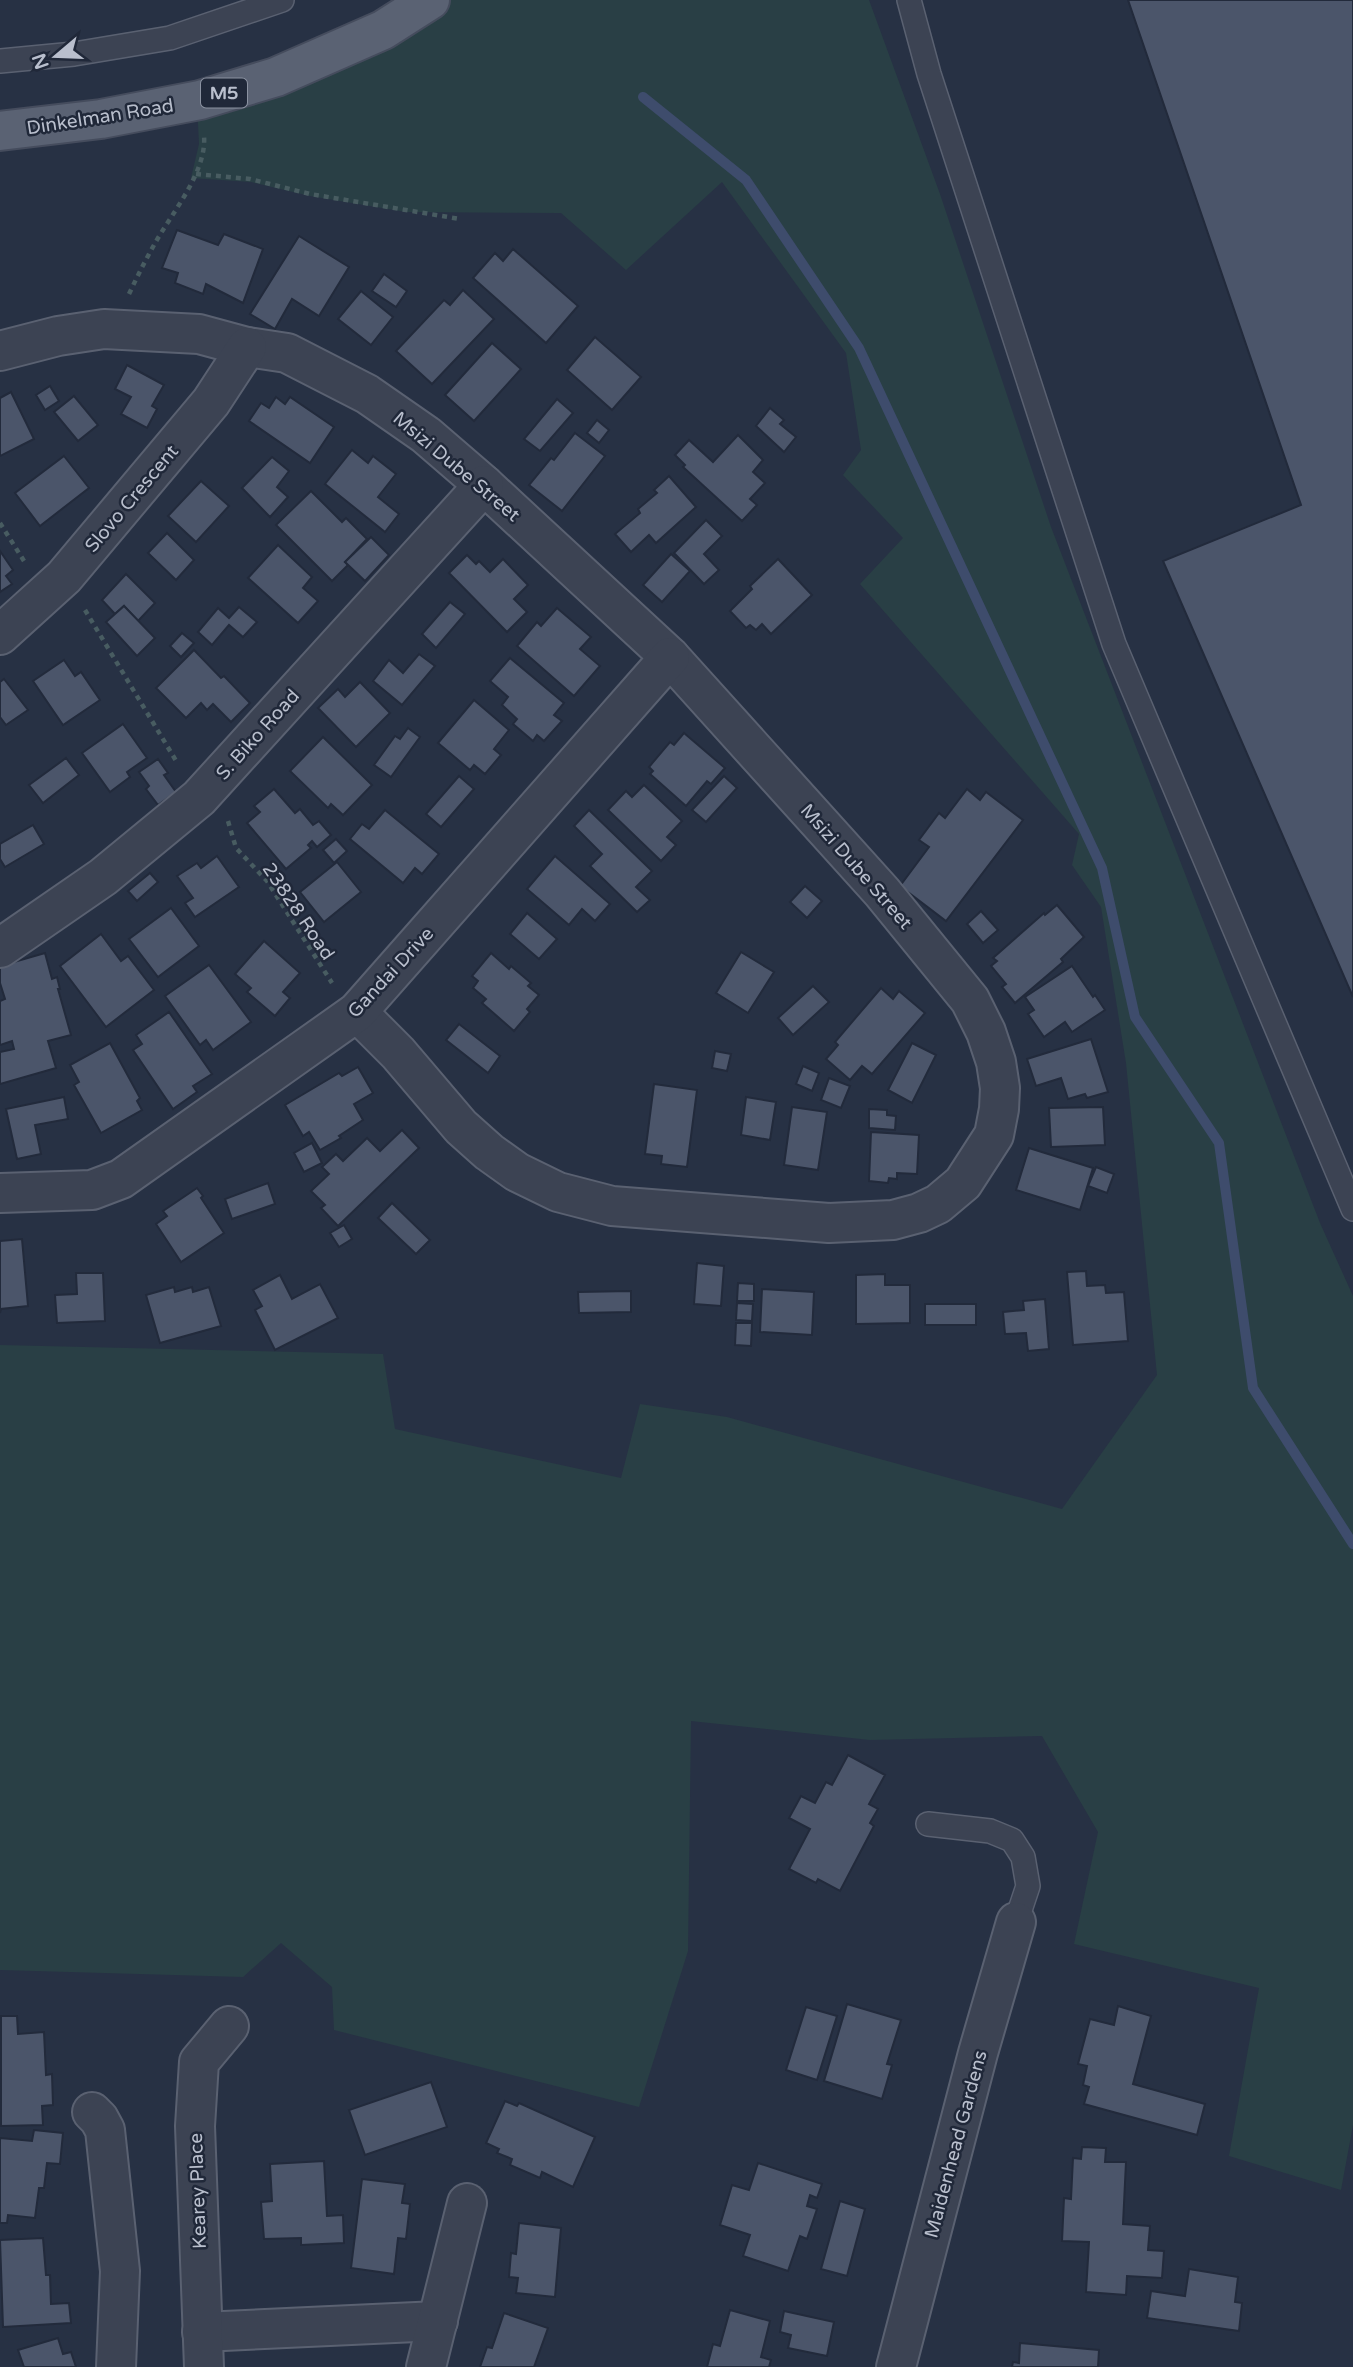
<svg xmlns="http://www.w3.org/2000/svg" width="1353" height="2367" viewBox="0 0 1353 2367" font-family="'Varela Round',sans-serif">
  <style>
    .green { fill: #293f45 }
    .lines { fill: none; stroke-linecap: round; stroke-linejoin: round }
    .stream { stroke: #3e4c6c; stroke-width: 10 }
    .building { fill: #4b556a; stroke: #222a3b; stroke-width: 2 }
    .lane-casing { stroke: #5a6171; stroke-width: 26 }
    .street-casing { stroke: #5a6171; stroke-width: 42 }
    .primary-casing { stroke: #454c5d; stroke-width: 42 }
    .path { stroke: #485c61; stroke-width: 4.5; stroke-dasharray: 5 5; stroke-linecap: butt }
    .lane { stroke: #3c4353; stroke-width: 23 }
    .street { stroke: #3c4353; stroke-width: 38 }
    .primary { stroke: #5a6273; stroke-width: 38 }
    .labels { text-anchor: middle; stroke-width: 5; stroke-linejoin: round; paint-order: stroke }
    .shield { fill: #202839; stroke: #8b92a1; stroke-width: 2 }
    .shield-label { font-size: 18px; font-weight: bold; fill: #b9bfcd }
    .street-label { font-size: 19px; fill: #b9bfcd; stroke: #202839 }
  </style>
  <rect width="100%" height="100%" fill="#273144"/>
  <!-- green -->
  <polygon class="green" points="433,0 869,0 940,194 1051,527 1320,1223 1353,1296 1353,2125 1341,2190 1229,2156 1259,1988 1074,1944 1098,1832 1042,1736 870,1740 691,1721 688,1951 639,2107 334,2030 332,1987 281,1943 243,1977 0,1970 0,1345 383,1354 395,1429 621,1478 640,1404 727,1417 1062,1509 1157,1375 1126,1063 1101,907 1072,865 1079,834 860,584 903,538 843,475 861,450 846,353 722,182 626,270 561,213 406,212 310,196 251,182 191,178 199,144 197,103"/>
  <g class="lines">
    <!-- stream -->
    <polyline class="stream" points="643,97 746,180 859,348 1102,868 1135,1017 1219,1143 1253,1388 1353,1544"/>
  </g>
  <!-- building -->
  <g class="building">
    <polygon points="1128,0 1353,0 1353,997 1163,561 1301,505"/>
    <polygon points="177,230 218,245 224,234 263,249 243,303 206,284 203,294 175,283 178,273 162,268"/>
    <polygon points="299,236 349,267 319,316 292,299 275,329 250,314"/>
    <polygon points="513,249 578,306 546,343 473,278 495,253 503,261"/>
    <polygon points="384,274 407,291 396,307 372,291"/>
    <polygon points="463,290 494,319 432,384 396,351 444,300 450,305"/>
    <polygon points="361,291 393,317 371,345 338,319"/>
    <polygon points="595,337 641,377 612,410 567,370"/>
    <polygon points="492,343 521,369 474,421 445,395"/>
    <polygon points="127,365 164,385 152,406 157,409 147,428 121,414 131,397 115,389"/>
    <polygon points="50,386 59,401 45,410 36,395"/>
    <polygon points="11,392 34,439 0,456 0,398"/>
    <polygon points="74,396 98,425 78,441 54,412"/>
    <polygon points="276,397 285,404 290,397 334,427 310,463 249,421 261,403 269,408"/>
    <polygon points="557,399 573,413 540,451 524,439"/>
    <polygon points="770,408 784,420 780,424 796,437 784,452 756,426"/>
    <polygon points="597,420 609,430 599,443 587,433"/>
    <polygon points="575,433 605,456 562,511 529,485 551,458 554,460"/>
    <polygon points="738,435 763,460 753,472 765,483 750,499 757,505 742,521 683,467 685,465 675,455 689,440 713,462"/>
    <polygon points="352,450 368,463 373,456 396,474 378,497 399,514 385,532 325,484"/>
    <polygon points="64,456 89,488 40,526 15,493"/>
    <polygon points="272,457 289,471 277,487 288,497 270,517 242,488"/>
    <polygon points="669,476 696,507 656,543 649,535 631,552 615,534 640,513 638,509 657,493 654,490"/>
    <polygon points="201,481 229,506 196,542 168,516"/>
    <polygon points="311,491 342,522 346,518 367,539 345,562 348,565 332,581 276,525"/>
    <polygon points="706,520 722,536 704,554 719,570 704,584 674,553"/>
    <polygon points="167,533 194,560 176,580 148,553"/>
    <polygon points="371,537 389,555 365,581 345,562"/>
    <polygon points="278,545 312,577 303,588 318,601 298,623 248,578"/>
    <polygon points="0,551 13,570 6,576 12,584 0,592"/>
    <polygon points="671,554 690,571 662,602 643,585"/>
    <polygon points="467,555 476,564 479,561 490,572 503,559 528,585 514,599 527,612 507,632 449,573"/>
    <polygon points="778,559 812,595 771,634 762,624 756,630 750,625 746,628 730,611 752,589 750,586"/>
    <polygon points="126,574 155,603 138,621 124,606 115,614 102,600"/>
    <polygon points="450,602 465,614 436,648 422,634"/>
    <polygon points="124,606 155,638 137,656 106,622"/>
    <polygon points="239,607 257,622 243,637 229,625 212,645 198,632 218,608 229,618"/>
    <polygon points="557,608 591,637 580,649 600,666 574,696 517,646 537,622 541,626"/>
    <polygon points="182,633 194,643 181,657 170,646"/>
    <polygon points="194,650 221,678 224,676 250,703 231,722 213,704 207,710 201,703 186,718 156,688"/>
    <polygon points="419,654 435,666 402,705 373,681 389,660 403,673"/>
    <polygon points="510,658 564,703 554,715 562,721 544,741 537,735 533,741 513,724 517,719 502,705 508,697 490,681"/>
    <polygon points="64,660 75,676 81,672 100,700 63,725 33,681"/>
    <polygon points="4,679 28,710 6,725 0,717 0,682"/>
    <polygon points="360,682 390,713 356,747 318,708 338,689 345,697"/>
    <polygon points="474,700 509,730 494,749 501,755 485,774 474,765 470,770 438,743"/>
    <polygon points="123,724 147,758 127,772 130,777 110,792 82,753"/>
    <polygon points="408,728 420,737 391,777 374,765 395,736 400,739"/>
    <polygon points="684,733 725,768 711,784 707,781 686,806 650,774 653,771 649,767 670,742 674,745"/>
    <polygon points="323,737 372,785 343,815 331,804 328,808 290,771"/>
    <polygon points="66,758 79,775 43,803 29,785"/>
    <polygon points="158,759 168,773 164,775 176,792 158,805 146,789 149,786 139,772"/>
    <polygon points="459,776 474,789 441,827 426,814"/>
    <polygon points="724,776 737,788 706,822 692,810"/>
    <polygon points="644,785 682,821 667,837 676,845 661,861 608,810 626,791 632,797"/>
    <polygon points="274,789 295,813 300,809 313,825 319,821 331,835 317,847 312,841 308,845 311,848 286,869 247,823 260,812 254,806"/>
    <polygon points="967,789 980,800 986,792 1023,820 946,921 900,886 929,847 919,840 939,813 945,818"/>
    <polygon points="385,810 439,854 422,874 415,868 403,883 350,839 362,824 369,829"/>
    <polygon points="589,810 652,871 636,887 650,900 637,912 590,866 602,854 574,826"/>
    <polygon points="33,825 44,844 5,867 0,859 0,844"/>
    <polygon points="336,839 347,851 334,863 323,850"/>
    <polygon points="217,856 239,887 195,917 185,903 193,898 177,876 197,863 201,868"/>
    <polygon points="555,856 610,904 595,921 582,909 569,925 527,889"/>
    <polygon points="337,862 361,892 324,922 300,892"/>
    <polygon points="150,873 158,882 137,901 128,891"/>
    <polygon points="805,886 822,901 807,918 790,902"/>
    <polygon points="1057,905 1084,937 1061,959 1063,962 1015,1003 1002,987 1006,984 991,966 997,961 993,958 1044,913 1045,915"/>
    <polygon points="171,908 199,946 158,977 129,939"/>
    <polygon points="981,911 998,930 983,943 967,924"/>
    <polygon points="527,913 557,939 539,959 510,934"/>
    <polygon points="101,934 121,961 128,956 154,990 106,1027 60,966"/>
    <polygon points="264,941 300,973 283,992 290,998 275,1016 247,992 251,988 235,974"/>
    <polygon points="741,952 774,972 748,1013 716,993"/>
    <polygon points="45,953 52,979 57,977 60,989 58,989 71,1035 48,1041 56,1068 0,1084 0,1052 14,1049 12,1041 0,1045 0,1001 5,999 0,983 0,966"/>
    <polygon points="491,953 509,969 511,966 531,983 528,986 539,995 527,1009 530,1012 514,1031 482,1003 486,999 473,988 478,981 472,976"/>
    <polygon points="209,965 251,1022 213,1050 206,1040 200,1045 165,996"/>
    <polygon points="1072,966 1093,997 1095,995 1105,1010 1072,1032 1065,1022 1044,1037 1028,1014 1034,1010 1025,997"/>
    <polygon points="813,986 829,1002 793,1035 778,1018"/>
    <polygon points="881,988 893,999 899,991 925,1013 872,1074 862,1066 850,1080 826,1059 838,1045 835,1042"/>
    <polygon points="169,1012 212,1074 193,1086 197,1092 173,1109 133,1050 142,1044 136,1035"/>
    <polygon points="459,1024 500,1056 488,1073 446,1040"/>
    <polygon points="1091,1039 1108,1092 1087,1098 1085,1094 1068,1099 1061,1078 1036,1086 1027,1059"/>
    <polygon points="110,1043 140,1098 137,1101 142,1110 101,1133 74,1085 79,1082 70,1065"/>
    <polygon points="912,1043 936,1055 912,1103 888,1090"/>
    <polygon points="715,1051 731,1054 727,1071 712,1068"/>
    <polygon points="803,1066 819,1073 812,1091 796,1084"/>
    <polygon points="358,1067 373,1093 354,1104 363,1120 339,1136 341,1138 320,1150 309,1132 303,1136 285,1105 339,1073 342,1076"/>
    <polygon points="829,1078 850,1086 841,1108 821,1100"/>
    <polygon points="654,1084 697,1090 687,1167 661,1164 662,1156 645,1154"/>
    <polygon points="64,1097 68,1119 35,1125 41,1154 17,1159 6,1109"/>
    <polygon points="746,1097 776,1102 770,1140 741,1135"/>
    <polygon points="792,1107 827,1112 818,1170 784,1165"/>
    <polygon points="1103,1107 1105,1145 1051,1147 1049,1108"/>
    <polygon points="869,1109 887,1110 887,1115 896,1116 895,1130 869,1128"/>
    <polygon points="402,1130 419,1148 338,1226 321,1208 325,1205 311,1191 329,1174 322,1167 336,1154 343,1161 367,1138 380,1151"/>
    <polygon points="871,1132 919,1135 917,1174 897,1173 897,1179 889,1178 888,1183 869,1181"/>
    <polygon points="312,1143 322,1163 304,1172 294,1153"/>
    <polygon points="1029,1148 1093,1168 1080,1210 1016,1190"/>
    <polygon points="1096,1167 1114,1174 1107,1193 1088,1186"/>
    <polygon points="268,1183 275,1204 232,1219 225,1199"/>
    <polygon points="197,1188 203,1196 201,1198 224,1233 181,1262 156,1224 167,1216 163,1211"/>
    <polygon points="392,1203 430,1240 416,1254 378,1218"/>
    <polygon points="344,1225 352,1239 339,1247 330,1233"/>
    <polygon points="22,1239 28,1306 1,1309 0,1313 0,1241"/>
    <polygon points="697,1263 724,1266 721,1306 694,1304"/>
    <polygon points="1086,1271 1087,1286 1105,1285 1106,1293 1124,1292 1128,1341 1073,1345 1067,1272"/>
    <polygon points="76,1273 103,1273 105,1321 57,1323 55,1295 77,1294"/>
    <polygon points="885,1274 885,1285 910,1285 910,1323 856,1324 856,1275"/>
    <polygon points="280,1275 292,1299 320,1284 338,1318 275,1350 255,1310 262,1306 253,1290"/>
    <polygon points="738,1283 754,1284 754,1301 737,1301"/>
    <polygon points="174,1287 175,1292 192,1287 193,1292 209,1287 221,1326 160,1343 146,1295"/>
    <polygon points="762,1289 814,1292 812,1335 760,1332"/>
    <polygon points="631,1291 631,1312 579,1313 578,1292"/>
    <polygon points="1045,1299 1049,1349 1028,1351 1026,1333 1005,1334 1003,1312 1024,1310 1023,1301"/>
    <polygon points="737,1303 753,1304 752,1321 736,1320"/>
    <rect x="925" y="1304" width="51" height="21"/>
    <polygon points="736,1323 752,1323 751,1346 735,1345"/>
    <polygon points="848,1755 885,1775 869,1804 878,1809 870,1823 874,1826 840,1891 818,1879 816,1883 789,1869 810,1829 789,1818 801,1796 815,1803 826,1782 832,1785"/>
    <polygon points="847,2004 901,2020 887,2064 892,2065 882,2099 824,2081"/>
    <polygon points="1118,2006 1151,2016 1133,2084 1205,2104 1197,2135 1084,2104 1089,2087 1083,2085 1087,2066 1078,2064 1090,2019 1114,2025"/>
    <polygon points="806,2007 837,2016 817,2080 786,2070"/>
    <polygon points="1,2016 17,2016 18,2034 44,2032 46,2075 52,2074 53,2105 42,2106 43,2125 1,2126"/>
    <polygon points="431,2082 447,2127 365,2155 349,2110"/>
    <polygon points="505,2101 517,2106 519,2103 595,2137 573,2187 542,2172 540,2178 510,2165 512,2159 497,2153 499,2149 486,2143"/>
    <polygon points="34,2130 63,2133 60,2164 47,2163 44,2188 39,2188 35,2218 8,2215 7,2223 0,2223 0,2138 32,2141"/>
    <polygon points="1082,2147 1106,2148 1105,2162 1126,2162 1123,2224 1150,2226 1148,2250 1164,2251 1162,2278 1127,2276 1126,2295 1086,2292 1089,2242 1062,2241 1064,2198 1071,2199 1073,2158 1081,2159"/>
    <polygon points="324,2161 327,2216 343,2215 344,2243 301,2245 301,2238 264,2239 261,2202 272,2201 270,2164"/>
    <polygon points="758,2163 822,2184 817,2198 810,2195 807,2206 817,2209 807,2239 800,2236 788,2271 743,2256 750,2235 720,2225 732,2185 749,2190"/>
    <polygon points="362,2179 405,2184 402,2203 410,2204 406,2239 398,2238 394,2274 351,2268"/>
    <polygon points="840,2201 865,2209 847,2276 821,2269"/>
    <polygon points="519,2223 561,2228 555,2297 516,2293 518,2278 509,2277 511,2253 516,2254"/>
    <polygon points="43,2238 46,2275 50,2275 51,2304 69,2303 71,2323 3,2327 0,2240"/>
    <polygon points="1189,2269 1238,2277 1235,2302 1242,2303 1239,2331 1147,2318 1151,2291 1185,2296"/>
    <polygon points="730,2310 770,2321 761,2357 771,2360 769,2367 707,2367 713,2344 720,2346"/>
    <polygon points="784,2311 834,2322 827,2356 788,2348 791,2335 780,2332"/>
    <polygon points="504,2313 548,2328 534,2367 480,2367 487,2347 492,2348"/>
    <polygon points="58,2338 63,2354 71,2352 76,2367 24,2367 18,2350"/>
    <polygon points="1020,2343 1099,2350 1098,2367 1012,2367 1013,2362 1019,2363"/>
  </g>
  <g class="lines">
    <!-- lane casing -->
    <g class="lane-casing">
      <g id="lane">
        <polyline points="909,0 929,74 1114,644 1353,1209"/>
        <polyline points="0,61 74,54 170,38 282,0"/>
        <polyline points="928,1824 990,1831 1012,1840 1023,1857 1028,1886 1016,1922"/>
      </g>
    </g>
    <!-- street casing -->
    <g class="street-casing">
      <g id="street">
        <polyline points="0,351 58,336 104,329 199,334 247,347 287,353 367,394 426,435 484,485 670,657 882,892 970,1000 986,1032 996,1062 1000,1088 999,1109 994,1135 963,1183 938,1204 919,1213 893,1220 829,1223 612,1206 558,1192 517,1172 489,1152 461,1127 398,1053 357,1012"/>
        <polyline points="0,635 64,577 211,402 247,347"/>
        <polyline points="0,948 103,877 199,798 484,485"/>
        <polyline points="0,1193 92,1190 121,1179 357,1012 670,657"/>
        <polyline points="92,2112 99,2119 105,2130 120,2271 116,2367"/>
        <polyline points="202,2332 438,2321"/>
        <polyline points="204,2367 195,2126 199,2062 229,2026"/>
        <polyline points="426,2367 467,2203"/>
        <polyline points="896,2367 978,2053 1016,1922"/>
      </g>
    </g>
    <!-- primary casing -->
    <g class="primary-casing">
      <polyline id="primary" points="0,131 101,119 200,100 276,77 383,30 430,0"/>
    </g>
    <!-- path -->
    <g class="path">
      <polyline points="196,174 250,179 310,194 460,219"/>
      <path d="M129,294C137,277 145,261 154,245C171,214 207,172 204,136"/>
      <polyline points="0,523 24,561"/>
      <polyline points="85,610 178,764"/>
      <polyline points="228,821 236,848 267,881 332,983"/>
    </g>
    <!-- lane -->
    <use href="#lane" class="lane"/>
    <!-- street -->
    <use href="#street" class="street"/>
    <!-- primary -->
    <use href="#primary" class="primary"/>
  </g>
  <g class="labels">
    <!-- shield labels -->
    <rect class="shield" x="201" y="78.5" width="46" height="29" rx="5"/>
    <g class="shield-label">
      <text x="224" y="99">M5</text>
    </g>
    <!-- street labels -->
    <g class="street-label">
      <text transform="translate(100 116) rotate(-9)" y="7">Dinkelman Road</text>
      <text transform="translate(457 466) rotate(40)" y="7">Msizi Dube Street</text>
      <text transform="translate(131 498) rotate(-50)" y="7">Slovo Crescent</text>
      <text transform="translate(257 734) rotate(-48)" y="7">S. Biko Road</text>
      <text transform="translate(857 866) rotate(49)" y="7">Msizi Dube Street</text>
      <text transform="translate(299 911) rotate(56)" y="7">23828 Road</text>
      <text transform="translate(390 972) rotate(-47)" y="7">Gandai Drive</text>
      <text transform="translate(955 2144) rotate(-75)" y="7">Maidenhead Gardens</text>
      <text transform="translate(197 2191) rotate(-92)" y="7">Kearey Place</text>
    </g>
  </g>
  <!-- north arrow -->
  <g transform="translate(56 56) rotate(251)" stroke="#202839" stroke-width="5" paint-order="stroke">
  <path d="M0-5L12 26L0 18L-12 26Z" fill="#b9bfcd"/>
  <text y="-10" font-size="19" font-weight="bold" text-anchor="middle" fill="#b9bfcd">N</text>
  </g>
</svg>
